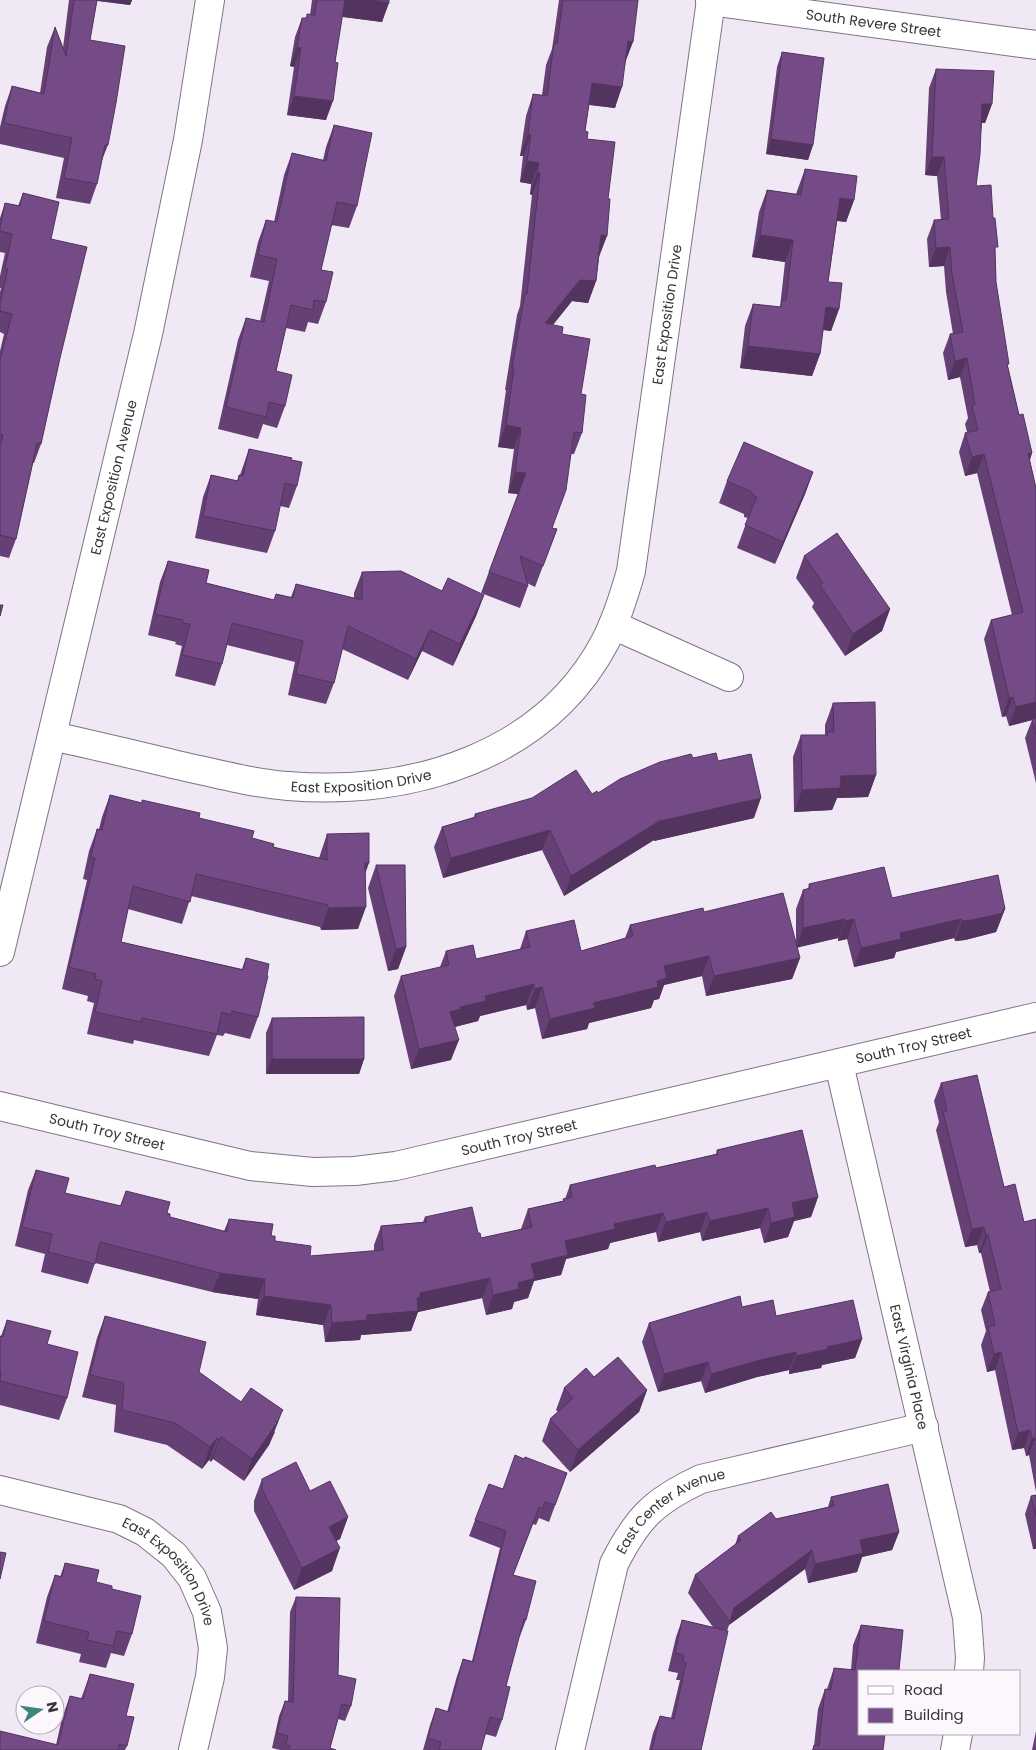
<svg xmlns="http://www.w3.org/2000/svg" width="1036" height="1750" viewBox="0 0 1036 1750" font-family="Poppins,sans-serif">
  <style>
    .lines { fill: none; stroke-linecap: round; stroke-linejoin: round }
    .street-casing { stroke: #7d7582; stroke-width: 30 }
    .secondary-casing { stroke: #7d7582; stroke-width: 30 }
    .street { stroke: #fff; stroke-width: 28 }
    .secondary { stroke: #fff; stroke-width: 28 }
    .wall { fill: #654074 }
    .shaded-wall { fill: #52345e }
    .building { fill: #754b87; stroke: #52345e }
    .labels { text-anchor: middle; stroke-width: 5; stroke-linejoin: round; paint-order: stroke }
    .street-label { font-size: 14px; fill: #38343a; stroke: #fbf7fd }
  </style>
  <rect width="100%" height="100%" fill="#f1e8f6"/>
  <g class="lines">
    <!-- street casing -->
    <g class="street-casing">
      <g id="street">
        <path id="s1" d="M710,1L1036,45"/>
        <polyline points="613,625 729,677"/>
        <path id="s2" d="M52,736C94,745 135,755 177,765C214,773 250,783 288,786C411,796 544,757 605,642C617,619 624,596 631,571L711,0"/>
        <path id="s3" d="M839,1064L967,1617L970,1658L969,1671"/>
        <path id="s4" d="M0,1490L119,1519L145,1532L174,1555L192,1578L207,1612L213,1648L210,1677L193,1750"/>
        <path id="s5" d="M570,1750L614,1564C637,1518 654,1501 701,1479L924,1427"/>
        <polyline points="955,1750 958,1734"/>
      </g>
    </g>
    <!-- secondary casing -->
    <g class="secondary-casing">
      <g id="secondary">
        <path id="s6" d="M0,952L148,334L188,140L210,0"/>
        <path id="s7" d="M0,1106L250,1166L313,1172L355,1171L396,1166L1036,1017"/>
      </g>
    </g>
    <!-- street -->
    <use href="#street" class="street"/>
    <!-- secondary -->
    <use href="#secondary" class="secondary"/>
  </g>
  <!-- wall -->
  <g class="wall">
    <polygon points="69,0 132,0 130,5 97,1 90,40 108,145 102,160 97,184 90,204 56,198 64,158 0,144 0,127 5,106 12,86 40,93 47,47 55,27 63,48"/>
    <polygon points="312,0 389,0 382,22 342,17 326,120 287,115 294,67 290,66 295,37 302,18 306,18 307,14 310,15"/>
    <polygon points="559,0 638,0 625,63 615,108 589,105 585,131 587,139 599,257 596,281 588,303 572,301 553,325 562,334 581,394 582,433 574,454 571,454 552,528 557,529 535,587 527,583 528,586 520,608 481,593 518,494 508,493 514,449 498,447 506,390 505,390 517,315 520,306 532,195 530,194 531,184 520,182 523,156 520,156 526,116 533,94 542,95 546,65 552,49"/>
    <polygon points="782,52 813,145 808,160 766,154 777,67"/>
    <polygon points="936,69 992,104 985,123 982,123 976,186 995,253 996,282 1008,367 1019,415 1032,453 1030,460 1036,488 1036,783 1025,738 1032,720 1009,726 1006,716 1002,717 984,639 991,620 1012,615 977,473 965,476 959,452 965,433 967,432 965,424 968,418 960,377 948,380 943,353 950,334 953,334 946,292 944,266 929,267 927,239 934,220 941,220 937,176 925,175 929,88"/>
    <polygon points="334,125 357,206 349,228 331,225 321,270 326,302 318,324 308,322 305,332 286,328 276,371 285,406 277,428 263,424 258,439 218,429 238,340 246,318 260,321 269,281 250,277 258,242 266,220 274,222 284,175 292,153 323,160 326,147"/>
    <polygon points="805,169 854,200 846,222 837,221 828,282 839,309 831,331 823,330 820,354 812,376 740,368 745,326 753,304 780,307 785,262 752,257 759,212 767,190 796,194"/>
    <polygon points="23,193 51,239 60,358 41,444 34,463 33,463 16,539 9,558 0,556 0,351 4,334 0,332 0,292 1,288 0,288 0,276 5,253 0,252 0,218 5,203 18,206"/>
    <polygon points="249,449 291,460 297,486 289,508 280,506 275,531 267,553 195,538 203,497 211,475 237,481 239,475 240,475"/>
    <polygon points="813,472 805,494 775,564 737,548 748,518 744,517 744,514 719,503 727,481"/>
    <polygon points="804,556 890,609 882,631 845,656 812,607 814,603 796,578"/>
    <polygon points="168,561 206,583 274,600 276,594 291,597 296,584 354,598 354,593 362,572 442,591 484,595 476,616 453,666 422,651 408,680 342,649 334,683 326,704 288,695 295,662 227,645 222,664 215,686 175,676 182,646 175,644 176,642 148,635 160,582"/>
    <polygon points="833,703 876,775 868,797 837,798 832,810 794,812 793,757 801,735 825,735 825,725"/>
    <polygon points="693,758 718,761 754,818 654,841 654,840 564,896 542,850 443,878 434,847 442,827 474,817 475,814 598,793"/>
    <polygon points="110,795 199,818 273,847 319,858 327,834 365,873 358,929 321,930 320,927 191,896 182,924 128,909 121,942 242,969 246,958 267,975 258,1017 250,1039 225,1033 223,1036 217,1035 209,1056 134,1040 133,1044 87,1034 94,1003 87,1001 88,996 62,989 87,880 83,879 89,851 97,829 99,829 102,817"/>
    <polygon points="376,865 406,947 398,969 388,971 368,888"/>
    <polygon points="809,884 892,898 1005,909 996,932 965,940 955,941 954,938 896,952 894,958 854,967 847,939 838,941 838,938 797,947 800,958 792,979 706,996 702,976 664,985 659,999 654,1000 651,1008 589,1023 587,1029 542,1039 535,1008 527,1010 526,1005 480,1016 478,1021 455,1027 451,1060 411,1069 394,996 401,976 440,967 446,951 476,959 520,949 526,931 581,951 625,938 630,925 704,912 796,944 796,909 803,890 808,889"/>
    <polygon points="272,1018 364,1059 359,1074 266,1074 266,1033"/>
    <polygon points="941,1083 1004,1187 1024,1222 1036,1219 1036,1492 1029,1455 1026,1456 1024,1448 1012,1450 995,1370 987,1372 981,1345 986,1331 981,1310 988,1292 990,1292 981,1253 979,1253 977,1245 965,1247 936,1130 939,1122 934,1101"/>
    <polygon points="717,1150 818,1197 811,1217 794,1221 788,1237 764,1243 760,1228 702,1241 700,1232 658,1242 656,1232 610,1243 608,1249 566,1259 561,1275 534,1281 528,1298 514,1302 512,1309 486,1315 482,1298 418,1312 411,1331 361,1335 360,1340 325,1342 323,1325 256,1315 258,1299 212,1292 95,1263 88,1284 41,1272 45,1254 15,1246 28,1190 36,1170 65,1193 120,1206 126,1191 167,1213 170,1217 224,1231 229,1219 271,1236 275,1241 310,1256 374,1251 374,1245 381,1226 423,1222 425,1217 478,1233 481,1238 521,1229 528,1209 563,1201 563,1199 565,1199 570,1185 656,1168 716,1154"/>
    <polygon points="742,1307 776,1316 862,1339 855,1358 822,1365 821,1368 789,1374 789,1370 757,1377 705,1393 701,1381 658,1392 642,1342 649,1323"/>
    <polygon points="105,1316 199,1372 275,1432 269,1445 244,1481 213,1459 211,1462 209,1460 202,1469 167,1445 114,1432 116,1405 82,1397 97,1338"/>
    <polygon points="7,1320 47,1344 67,1398 59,1420 0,1405 0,1336 1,1336"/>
    <polygon points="594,1377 647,1390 639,1412 570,1472 542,1441 550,1419 558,1412 556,1410 564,1388"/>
    <polygon points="524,1459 567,1473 549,1522 539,1518 536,1525 533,1524 513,1575 526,1620 520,1636 519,1636 506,1686 502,1720 496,1737 485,1734 481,1750 423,1750 430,1725 436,1708 447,1712 457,1676 463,1659 472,1661 500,1548 469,1536 475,1520 503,1489"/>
    <polygon points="262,1479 310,1491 348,1517 340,1539 336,1541 332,1571 294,1590 254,1511 254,1501"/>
    <polygon points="1036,1495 1036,1549 1033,1549 1025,1514 1031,1496"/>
    <polygon points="831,1497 899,1532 892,1550 862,1557 857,1572 808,1583 805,1569 729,1625 727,1631 701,1750 649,1750 653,1733 660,1716 671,1718 680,1680 676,1680 678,1673 668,1671 676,1637 682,1620 713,1627 688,1593 695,1575 735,1545 738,1536 776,1519 828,1507"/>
    <polygon points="65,1563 96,1582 112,1589 132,1634 124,1656 111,1653 106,1668 79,1662 81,1654 36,1643 47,1597 55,1575 60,1577"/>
    <polygon points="296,1597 338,1675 351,1706 345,1721 338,1719 330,1748 336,1750 280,1750 272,1748 279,1716 285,1701 288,1701 290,1612"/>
    <polygon points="861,1625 903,1630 898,1671 860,1671 883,1750 812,1750 814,1746 818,1709 825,1689 827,1689 834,1668 851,1670 853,1645"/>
    <polygon points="90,1674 126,1716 127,1746 125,1750 0,1750 56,1745 62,1718 70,1696 81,1699"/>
    <polygon points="1036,1731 1036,1750 1032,1750"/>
  </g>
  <!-- shaded-wall -->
  <g class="shaded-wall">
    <polygon points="93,0 132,0 130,5"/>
    <polygon points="344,0 368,0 389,3 382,22 338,16"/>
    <polygon points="628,41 633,42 625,63"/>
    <polygon points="297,47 301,48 294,67 290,66"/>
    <polygon points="592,83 622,87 615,108 584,104"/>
    <polygon points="294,96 333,101 326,120 287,115"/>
    <polygon points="982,104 992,104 985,123 975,123"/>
    <polygon points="528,134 531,135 523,156 520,156"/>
    <polygon points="771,139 813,145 808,160 766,154"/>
    <polygon points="932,157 944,157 937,176 925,175"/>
    <polygon points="527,161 539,163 531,184 520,182"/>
    <polygon points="537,173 540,173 532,195 530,194"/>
    <polygon points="840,198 854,200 846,222 832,220"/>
    <polygon points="601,235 607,236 599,257 593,257"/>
    <polygon points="760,235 793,240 785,262 752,257"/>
    <polygon points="950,247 944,266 929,267 936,248"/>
    <polygon points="580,280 596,281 588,303 572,301 537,344 545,323"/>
    <polygon points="826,307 839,309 831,331 818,329"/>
    <polygon points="748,346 820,354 812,376 740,368"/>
    <polygon points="967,358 960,377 948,380 955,361"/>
    <polygon points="506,425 521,428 514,449 498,447"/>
    <polygon points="1032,453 1025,472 1028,454"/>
    <polygon points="984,454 977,473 965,476 972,457"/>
    <polygon points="515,472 526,473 518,494 508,493"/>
    <polygon points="813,472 805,494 775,564 783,542"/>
    <polygon points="484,595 476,616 453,666 460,644"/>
    <polygon points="890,609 882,631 845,656 853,634"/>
    <polygon points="430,630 422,651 408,680 416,659"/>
    <polygon points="1013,697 1006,716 1002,717 1009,698"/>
    <polygon points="1036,702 1036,719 1009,726 1016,707"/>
    <polygon points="876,775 868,797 837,798 832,810 794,812 802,790 841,776"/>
    <polygon points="761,798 754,818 654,841 661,821"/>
    <polygon points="661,820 654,840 564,896 571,876"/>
    <polygon points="550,830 542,850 443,878 451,858"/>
    <polygon points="365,863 369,863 361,885"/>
    <polygon points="366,907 358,929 321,930 328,908"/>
    <polygon points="1005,909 996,932 965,940 955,941 962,921"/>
    <polygon points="845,919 838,938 796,948 803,928"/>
    <polygon points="854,919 847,939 838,941 845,921"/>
    <polygon points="961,919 954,938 896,952 894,958 854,967 861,948 900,933"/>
    <polygon points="406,947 398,969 388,971 396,949"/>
    <polygon points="709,956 702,976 664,985 659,999 654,1000 651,1008 589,1023 587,1029 542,1039 550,1019 657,981 664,966"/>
    <polygon points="800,958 792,979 706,996 714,976"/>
    <polygon points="534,984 526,1005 480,1016 478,1021 454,1027 450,1012 460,1007 485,996"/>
    <polygon points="542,987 535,1008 527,1010 535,989"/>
    <polygon points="459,1040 451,1060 411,1069 419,1049"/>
    <polygon points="272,1059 364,1059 359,1074 266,1074"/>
    <polygon points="818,1197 811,1217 794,1221 788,1237 764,1243 771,1223 792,1203"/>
    <polygon points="768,1208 760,1228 702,1241 710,1221"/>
    <polygon points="707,1212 700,1232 658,1242 666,1222"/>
    <polygon points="663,1213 656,1232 610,1243 608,1249 566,1259 561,1275 534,1281 528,1298 514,1302 512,1309 486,1315 493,1295 531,1264 565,1241 614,1224"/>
    <polygon points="984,1227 977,1245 965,1247 972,1229"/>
    <polygon points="986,1235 988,1235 981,1253 979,1253"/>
    <polygon points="220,1273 265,1279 258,1299 212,1292"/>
    <polygon points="490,1278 482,1298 418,1312 411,1331 361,1335 360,1340 325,1342 332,1323 367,1315 417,1298 420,1293"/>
    <polygon points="264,1296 331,1305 323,1325 256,1315"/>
    <polygon points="862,1339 855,1358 822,1365 821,1368 789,1374 796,1356 827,1347"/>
    <polygon points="796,1352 789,1370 757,1377 705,1393 711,1374 764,1359"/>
    <polygon points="1001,1352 995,1370 987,1372 994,1354"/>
    <polygon points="708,1362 701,1381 658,1392 664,1374"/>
    <polygon points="647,1390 639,1412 570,1472 578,1450"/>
    <polygon points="283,1410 269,1445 244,1481 252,1459"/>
    <polygon points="1030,1430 1024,1448 1012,1450 1018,1433"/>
    <polygon points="221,1437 213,1459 211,1462 219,1440"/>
    <polygon points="217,1438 209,1460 202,1469 210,1447"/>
    <polygon points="1032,1438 1035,1438 1029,1455 1026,1456"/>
    <polygon points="348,1517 340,1539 321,1549 329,1527"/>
    <polygon points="899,1532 892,1550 862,1557 857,1572 808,1583 815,1564 860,1540"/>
    <polygon points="1036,1541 1036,1549 1033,1549"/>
    <polygon points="340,1548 332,1571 294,1590 302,1568"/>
    <polygon points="812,1550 805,1569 729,1625 734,1608"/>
  </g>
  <!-- building -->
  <g class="building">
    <polygon points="74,0 97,0 90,40 125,46 116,103 108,145 105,145 97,184 64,178 72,138 4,123 12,86 44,94 55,27 66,56"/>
    <polygon points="317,0 345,0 335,62 338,63 333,101 294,96 301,48 297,47 302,18 307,18 307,14 315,15"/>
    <polygon points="368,0 389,0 389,3"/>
    <polygon points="563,0 638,0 633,42 628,41 622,87 592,83 585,131 588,132 587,139 615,142 608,199 610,199 607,236 601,235 596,281 580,280 545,323 563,327 562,334 590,339 581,394 586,395 582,433 574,432 566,490 552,528 557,529 543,566 520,556 528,586 489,572 526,473 515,472 521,428 506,425 514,368 512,368 525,293 527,294 540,173 537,173 539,163 527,161 531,135 528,134 533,94 547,96 554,43 557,44"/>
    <polygon points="782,52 824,58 813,145 771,139"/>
    <polygon points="936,69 994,71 992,104 982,104 980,154 976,186 991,185 993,218 995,218 998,247 995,247 996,282 1009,364 1007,364 1019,415 1023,414 1032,453 1028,454 1036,488 1036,702 1016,707 1013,697 1009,698 991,620 1023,612 984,454 972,457 965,433 978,430 972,406 975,405 967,358 955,361 950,334 963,332 952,274 950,247 936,248 934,220 949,219 944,157 932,157"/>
    <polygon points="334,125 372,133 357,206 337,202 321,270 333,272 326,302 314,300 313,310 291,305 276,371 292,375 285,406 269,402 266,417 226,407 246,318 264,322 277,259 258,255 266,220 277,222 292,153 326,161"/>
    <polygon points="805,169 857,176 854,200 840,198 828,282 842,283 839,309 826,307 820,354 748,346 753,304 781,307 782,300 786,300 793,240 760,235 767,190 801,195"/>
    <polygon points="23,193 59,202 51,239 87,247 60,358 41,444 37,443 16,539 0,535 0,446 3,435 0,434 0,360 12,314 0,311 0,303 8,269 5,268 12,234 0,231 0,227 5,203 20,206"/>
    <polygon points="744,442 813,472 783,542 745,525 757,497 752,495 752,492 727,481"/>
    <polygon points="249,449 292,458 291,460 302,462 297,486 285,483 275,531 203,516 211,475 238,481 239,475 243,476"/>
    <polygon points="837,533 890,609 853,634 820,585 823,583 804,556"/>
    <polygon points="168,561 209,570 206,583 274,600 276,594 293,598 296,584 362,600 362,572 401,571 442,591 448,578 484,595 460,644 430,630 416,659 348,626 334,683 296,674 303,641 232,623 222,664 182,655 190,624 183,623 183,620 155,614"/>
    <polygon points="0,605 3,605 0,616"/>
    <polygon points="875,702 876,775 841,776 840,788 802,790 801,735 828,735 827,732 834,732 833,703"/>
    <polygon points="1036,718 1036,735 1032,719"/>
    <polygon points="716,753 718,761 751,754 761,798 661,821 661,820 571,876 550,830 451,858 442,827 476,817 475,814 532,798 576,770 592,794 597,791 598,793 620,779 660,762 691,754 693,758"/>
    <polygon points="110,795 142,803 142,800 200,813 199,818 254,831 252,838 274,844 273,847 327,860 327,834 369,833 369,863 365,863 366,907 328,908 328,905 196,874 190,902 133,886 121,942 243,970 246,958 269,964 267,975 268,976 258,1017 232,1011 231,1015 222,1012 217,1034 142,1018 141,1022 95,1012 102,981 95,979 96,974 69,967 95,858 91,857 97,829 102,830"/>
    <polygon points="376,865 405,865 406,947 396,949"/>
    <polygon points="884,867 892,898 998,875 1005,909 1003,909 1003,913 972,920 962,921 961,919 900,933 901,939 861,948 854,919 845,921 845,919 803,928 803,890 810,888 809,884"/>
    <polygon points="783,893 800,958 714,976 709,956 664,966 667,978 657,981 658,987 593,1003 595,1008 550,1019 542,987 535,989 534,984 485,996 486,1001 460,1007 461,1009 450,1012 459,1040 419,1049 401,976 449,965 446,951 473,945 476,959 530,947 526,931 574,920 581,951 633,936 630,925 703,908 704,912"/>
    <polygon points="364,1017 364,1059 272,1059 272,1018"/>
    <polygon points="977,1075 1004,1187 1015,1184 1024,1222 1036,1219 1036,1441 1035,1438 1032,1438 1030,1430 1018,1433 1001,1352 994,1354 988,1327 995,1325 988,1292 1001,1289 988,1235 986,1235 984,1227 972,1229 943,1112 947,1111 941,1083"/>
    <polygon points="802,1130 818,1197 792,1203 795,1217 771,1223 768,1208 710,1221 707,1212 666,1222 663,1213 614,1224 615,1229 565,1241 568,1255 531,1264 535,1278 518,1283 519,1289 493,1295 490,1278 420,1293 420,1298 417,1298 418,1311 367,1315 367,1320 332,1323 331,1305 264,1296 265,1279 220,1273 100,1242 95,1264 48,1252 52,1234 22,1227 36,1170 69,1178 65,1193 121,1206 126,1191 170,1202 167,1213 170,1214 170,1217 227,1232 229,1219 273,1224 271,1236 275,1236 275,1241 311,1246 310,1256 383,1250 381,1226 427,1222 425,1217 472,1207 478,1233 480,1233 481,1238 532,1227 528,1209 564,1201 563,1199 572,1197 570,1185 655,1165 656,1168 718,1154 717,1150"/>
    <polygon points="740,1296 742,1307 773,1300 776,1316 853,1300 862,1339 827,1347 828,1349 796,1356 796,1352 764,1359 711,1374 708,1362 664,1374 649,1323"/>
    <polygon points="105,1316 206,1342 199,1372 241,1402 251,1388 283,1410 275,1421 277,1423 252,1459 221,1437 219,1440 217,1438 210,1447 175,1423 122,1410 124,1383 90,1375"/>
    <polygon points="7,1320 51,1331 47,1344 78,1352 67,1398 0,1381 1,1371 0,1371 0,1336 3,1337"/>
    <polygon points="618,1357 647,1390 578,1450 550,1419 573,1398 564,1388 586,1368 594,1377"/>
    <polygon points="515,1455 524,1459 525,1457 567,1473 555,1505 545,1502 542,1509 539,1507 513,1575 536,1581 526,1620 524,1619 506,1686 510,1687 502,1720 490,1717 481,1750 439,1750 441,1742 428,1738 436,1708 449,1712 463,1659 473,1662 506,1531 475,1520 489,1484 503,1489"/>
    <polygon points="296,1462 310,1491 330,1481 348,1517 329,1527 340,1548 302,1568 262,1489 262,1479"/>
    <polygon points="888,1484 899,1532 860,1540 863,1553 815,1564 812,1550 734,1608 730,1622 695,1575 741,1540 738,1536 771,1512 776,1519 834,1506 831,1497"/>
    <polygon points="1036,1495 1036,1516 1031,1496"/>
    <polygon points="0,1552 6,1553 0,1579"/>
    <polygon points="65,1563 99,1570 96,1582 112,1586 112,1589 141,1596 132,1634 117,1631 113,1646 87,1640 89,1632 44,1621 55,1575 62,1577"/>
    <polygon points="296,1597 340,1598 338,1675 356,1679 351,1706 342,1704 330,1748 336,1750 289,1750 290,1746 286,1744 288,1736 277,1733 285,1701 293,1702"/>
    <polygon points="682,1620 728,1631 701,1750 652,1750 660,1716 674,1719 686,1663 683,1662 684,1655 675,1653"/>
    <polygon points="861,1625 903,1630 899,1670 894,1670 893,1671 860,1671 860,1734 885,1734 883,1750 813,1750 814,1745 819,1746 825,1689 831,1690 834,1668 855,1670"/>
    <polygon points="90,1674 134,1684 126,1716 134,1717 127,1746 119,1744 118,1750 0,1750 0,1731 58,1745 70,1696 83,1699"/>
  </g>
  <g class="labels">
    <!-- street labels -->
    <g class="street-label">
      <text dy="5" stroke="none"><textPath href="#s1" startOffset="165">South Revere Street</textPath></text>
      <text dy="5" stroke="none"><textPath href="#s2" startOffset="945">East Exposition Drive</textPath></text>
      <text dy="5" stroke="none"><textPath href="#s6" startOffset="488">East Exposition Avenue</textPath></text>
      <text dy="5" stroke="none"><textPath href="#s2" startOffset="315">East Exposition Drive</textPath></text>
      <text dy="5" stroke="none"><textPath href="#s7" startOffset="935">South Troy Street</textPath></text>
      <text dy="5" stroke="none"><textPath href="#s7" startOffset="110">South Troy Street</textPath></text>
      <text dy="5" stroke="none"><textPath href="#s7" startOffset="530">South Troy Street</textPath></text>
      <text dy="5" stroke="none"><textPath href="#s3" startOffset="311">East Virginia Place</textPath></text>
      <text dy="5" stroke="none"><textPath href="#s5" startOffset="272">East Center Avenue</textPath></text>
      <text dy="5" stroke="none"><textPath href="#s4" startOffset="198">East Exposition Drive</textPath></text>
    </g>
  </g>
  <!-- legend -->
  <rect x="858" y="1670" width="162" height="65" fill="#fbf7fd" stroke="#ada9af"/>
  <rect x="868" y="1686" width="25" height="8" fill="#ffffff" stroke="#ada9af"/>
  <text x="904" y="1695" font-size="15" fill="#38343a">Road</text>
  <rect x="868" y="1708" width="25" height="15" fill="#754b87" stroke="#ada9af"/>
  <text x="904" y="1720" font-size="15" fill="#38343a">Building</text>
  <!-- north arrow -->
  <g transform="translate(40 1710) rotate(77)"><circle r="24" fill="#fbf7fd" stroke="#ada9af"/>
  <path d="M0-4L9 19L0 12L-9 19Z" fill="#3f857e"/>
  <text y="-8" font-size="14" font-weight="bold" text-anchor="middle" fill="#38343a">N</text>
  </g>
</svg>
